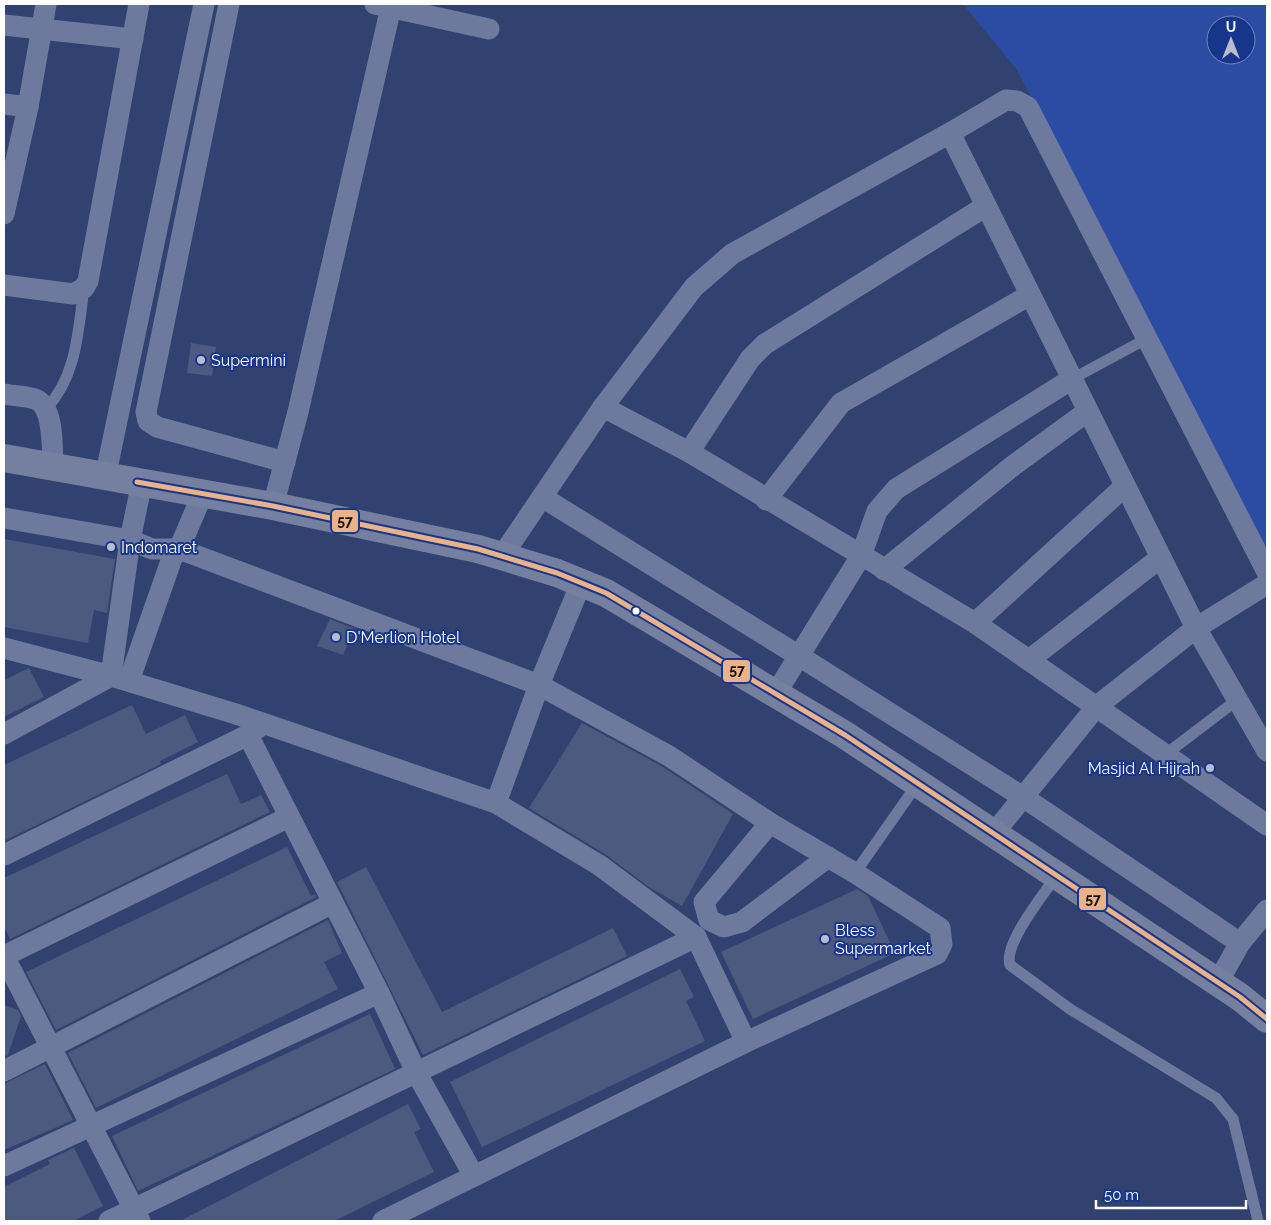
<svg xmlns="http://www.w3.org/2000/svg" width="1271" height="1225" viewBox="0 0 1271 1225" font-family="Raleway,sans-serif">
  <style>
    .green { fill: #2b4ca2; fill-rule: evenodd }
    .building { fill: #4c5a7f }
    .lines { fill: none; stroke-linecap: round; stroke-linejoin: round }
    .lane { stroke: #6e7a9d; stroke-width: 11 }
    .street { stroke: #6e7a9d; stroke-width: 21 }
    .secondary { stroke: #7580a1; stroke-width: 28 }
    .bus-1-casing { stroke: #17358b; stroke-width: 9 }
    .bus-1 { stroke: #ebb288; stroke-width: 5 }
    .poi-dot { fill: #b7bdcd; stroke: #17358b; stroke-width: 2 }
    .bus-dot { fill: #fff; stroke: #17358b; stroke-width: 2 }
    .labels { text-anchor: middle; stroke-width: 4; stroke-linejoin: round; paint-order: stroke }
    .poi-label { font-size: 16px; fill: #fff; stroke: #17358b; text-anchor: start }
    .line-badge { stroke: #17358b; stroke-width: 2 }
    .pale-badge-label { font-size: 14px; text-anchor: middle; font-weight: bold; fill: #111 }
  </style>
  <rect width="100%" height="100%" fill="#324270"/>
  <!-- green -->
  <path class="green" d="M963,4H1267V549L1017,70ZM1216,25H1246V55H1216Z"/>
  <!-- building -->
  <g class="building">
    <polygon points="191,343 216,347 212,376 187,373"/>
    <polygon points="4,539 115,559 107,613 94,610 88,643 4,627"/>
    <polygon points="330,619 355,629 343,655 317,646"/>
    <polygon points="29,668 44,697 4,717 4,680"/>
    <polygon points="132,705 146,734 185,715 198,742 160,761 161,764 4,841 4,765"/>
    <polygon points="582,723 663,767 733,814 682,906 649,887 605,854 529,808"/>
    <polygon points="227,774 241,804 261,795 270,812 10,939 4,926 4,878"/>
    <polygon points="287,847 311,896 315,894 316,897 56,1030 26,972"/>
    <polygon points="366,867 442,1012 613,928 627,956 423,1055 337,882"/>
    <polygon points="857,889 868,896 895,953 753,1019 721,952"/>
    <polygon points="328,920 342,953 324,962 338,989 96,1108 68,1053"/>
    <polygon points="680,969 694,997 686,1001 705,1041 482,1147 450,1082"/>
    <polygon points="4,1005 18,1010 21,1016 8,1055 4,1057"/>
    <polygon points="370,1014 395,1069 138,1191 112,1136"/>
    <polygon points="45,1064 73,1120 4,1150 4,1084"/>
    <polygon points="408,1104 421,1129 414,1132 434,1172 334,1221 180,1221"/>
    <polygon points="74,1148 103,1206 73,1221 4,1221 4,1187 50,1164 48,1160"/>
  </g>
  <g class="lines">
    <!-- lane -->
    <g class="lane">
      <polyline points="1072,379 1148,338"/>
      <path d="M46,409C77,376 78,331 84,288"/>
      <polyline points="1166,754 1237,700"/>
      <polyline points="855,873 918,783"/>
      <path d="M1057,875C1044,894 1003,944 1010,965L1070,1009L1216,1098L1233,1119L1258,1221"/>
    </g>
    <!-- street -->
    <g class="street">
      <polyline points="229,4 146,412 148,421 157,427 285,462"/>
      <polyline points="375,4 489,29"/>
      <polyline points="4,25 133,39"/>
      <polyline points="4,104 28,107"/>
      <polyline points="950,133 1006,100 1017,101 1028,107 1267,572"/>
      <polyline points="4,214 28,107 46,4"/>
      <polyline points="4,285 73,294 84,288 88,281 139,4"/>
      <path d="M4,394C14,396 26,396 35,399C55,406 52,451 53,469"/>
      <polyline points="603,407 689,452 975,623 1267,825"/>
      <polyline points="689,452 750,359 765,344 986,206"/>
      <polyline points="105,478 204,4"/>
      <polyline points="542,497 799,656 1023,797 1240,943"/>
      <polyline points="766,500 841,403 1030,295"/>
      <polyline points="273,506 298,412 391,7"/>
      <polyline points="4,518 130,540 152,549 179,549 539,685 669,756 770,823 855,873 940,928 942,944 937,954 746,1042 383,1221"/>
      <polyline points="502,556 603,407 694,287 732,254 950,133 1196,628 1267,751"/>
      <polyline points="884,570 1014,465 1088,411"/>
      <polyline points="975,623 1125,486"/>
      <polyline points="4,648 111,676 236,714 496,803 599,865 696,937 746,1042"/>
      <polyline points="1029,660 1160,558"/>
      <polyline points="129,681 172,558 179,549 203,493"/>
      <polyline points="776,693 861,556 877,511 896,489 1072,379"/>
      <polyline points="4,734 111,676 130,540 142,482"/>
      <polyline points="248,735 379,993 416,1072 474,1176"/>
      <polyline points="496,803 539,685 581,583"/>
      <polyline points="770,823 704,902 709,920 724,927 742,922 828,857"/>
      <polyline points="994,833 1097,706 1196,628 1267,584"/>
      <polyline points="4,855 248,735 258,728"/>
      <polyline points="4,956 289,817"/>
      <polyline points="4,956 140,1221"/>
      <polyline points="1218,982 1240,943 1267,910"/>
      <polyline points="4,1071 333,903"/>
      <polyline points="4,1166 379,993"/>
      <polyline points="109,1221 696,937"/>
    </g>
    <!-- secondary -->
    <polyline class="secondary" points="4,458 273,506 478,549 557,573 606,593 845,735 1240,997 1267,1019"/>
    <!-- bus-1 casing -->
    <g class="bus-1-casing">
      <polyline id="bus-1" points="137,482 273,506 478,549 557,573 606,593 845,735 1240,997 1267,1019"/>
    </g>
    <!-- bus-1 -->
    <use href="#bus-1" class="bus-1"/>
  </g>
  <!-- markers -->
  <g class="poi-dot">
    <circle cx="201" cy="360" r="5"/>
    <circle cx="111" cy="547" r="5"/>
    <circle cx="336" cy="637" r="5"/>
    <circle cx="1210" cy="768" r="5"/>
    <circle cx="825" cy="939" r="5"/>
  </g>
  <circle class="bus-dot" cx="636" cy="611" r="4.5"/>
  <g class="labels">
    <!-- poi labels -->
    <g class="poi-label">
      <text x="211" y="366">Supermini</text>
      <text x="121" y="553">Indomaret</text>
      <text x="346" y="643">D'Merlion Hotel</text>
      <text x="1200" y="774" text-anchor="end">Masjid Al Hijrah</text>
      <text x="835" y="936">Bless<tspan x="835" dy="18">Supermarket</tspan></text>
    </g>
  </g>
  <g class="line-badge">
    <rect x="331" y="509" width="28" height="24" rx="5" fill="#ebb288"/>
    <rect x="722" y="659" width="29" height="24" rx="5" fill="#ebb288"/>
    <rect x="1078" y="887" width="29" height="24" rx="5" fill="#ebb288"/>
  </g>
  <g class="pale-badge-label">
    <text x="345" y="526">57</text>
    <text x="737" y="675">57</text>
    <text x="1093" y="904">57</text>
  </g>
  <!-- border -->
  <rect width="1271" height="1225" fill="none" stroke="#ffffff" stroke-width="10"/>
  <!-- north arrow -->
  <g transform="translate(1231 40)"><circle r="24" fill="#17358b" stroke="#7486b9"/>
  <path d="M0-4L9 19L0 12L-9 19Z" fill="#b7bdcd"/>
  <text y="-8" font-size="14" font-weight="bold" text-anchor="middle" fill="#ffffff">U</text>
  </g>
  <!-- scale -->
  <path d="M1096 1200v8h150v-8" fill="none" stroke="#ffffff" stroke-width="2.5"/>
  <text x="1104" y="1200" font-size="15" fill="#ffffff" stroke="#17358b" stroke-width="4" paint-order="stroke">50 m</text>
</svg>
